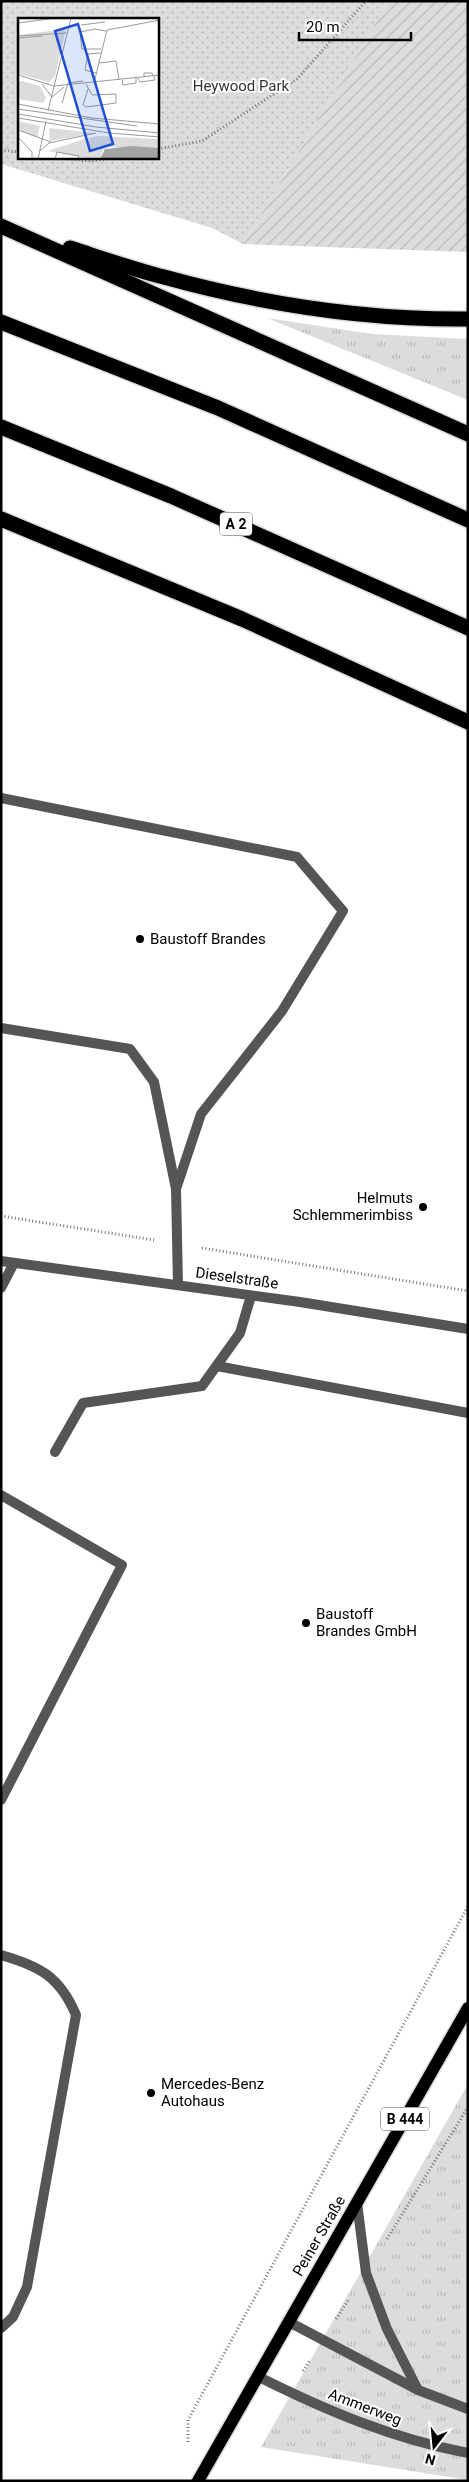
<svg xmlns="http://www.w3.org/2000/svg" width="469" height="2482" viewBox="0 0 469 2482" font-family="Roboto,sans-serif">
  <style>
    .grass { fill: url(#grass-tufts) }
    .park { fill: url(#park-dots); fill-rule: evenodd }
    .garden { fill: url(#garden-furrows) }
    .lines { fill: none; stroke-linecap: round; stroke-linejoin: round }
    .primary-casing { stroke: #dbdbdb; stroke-width: 15 }
    .motorway-casing { stroke: #dbdbdb; stroke-width: 18 }
    .path { stroke: #777; stroke-width: 3; stroke-dasharray: 1 2.5; stroke-linecap: butt }
    .service { stroke: #555; stroke-width: 10 }
    .minor { stroke: #555; stroke-width: 10 }
    .tertiary { stroke: #555; stroke-width: 10 }
    .primary { stroke: #000; stroke-width: 12 }
    .motorway { stroke: #000; stroke-width: 15 }
    .poi-dot { fill: #000; stroke: #fff; stroke-width: 2 }
    .labels { text-anchor: middle; stroke-width: 4; stroke-linejoin: round; paint-order: stroke }
    .shield { fill: #fff; stroke: #4c4c4c; stroke-width: 1 }
    .shield-label { font-size: 14px; font-weight: bold; fill: #000 }
    .park-label { font-size: 15px; fill: #333; stroke: #fff }
    .poi-label { font-size: 15px; fill: #000; stroke: #fff; text-anchor: start }
    .street-label { font-size: 15px; fill: #000; stroke: #fff }
    .inset-road { fill: none; stroke: #999; stroke-width: 1 }
    .view { fill: #1d4ed8; fill-opacity: 0.15; stroke: #1d4ed8; stroke-width: 2.5 }
    .inset-edge { fill: none; stroke: #000; stroke-width: 2.5 }
  </style>
  <defs>
    <pattern id="grass-tufts" width="24" height="20" patternUnits="userSpaceOnUse" patternTransform="scale(1.25)"><rect width="24" height="20" fill="#dcdcdc"/><path d="M3 7l-1-3M5 7V3M7 7l1-3M15 17l-1-3M17 17v-4M19 17l1-3" fill="none" stroke="#bbb"/></pattern>
    <pattern id="park-dots" width="8" height="8" patternUnits="userSpaceOnUse" patternTransform="scale(1.25)"><rect width="8" height="8" fill="#dcdcdc"/><path d="M2 2h.1M6 6h.1" fill="none" stroke="#bbb" stroke-width="1.8" stroke-linecap="round"/></pattern>
    <pattern id="garden-furrows" width="10" height="10" patternUnits="userSpaceOnUse" patternTransform="scale(1.25)"><rect width="10" height="10" fill="#dcdcdc"/><path d="M-1 1l2-2M0 10L10 0M9 11l2-2" fill="none" stroke="#bbb"/></pattern>
  </defs>
  <rect width="100%" height="100%" fill="#fff"/>
  <!-- grass -->
  <g class="grass">
    <polygon points="267,318 372,334 468,339 468,400"/>
    <polygon points="468,2084 468,2480 261,2447"/>
  </g>
  <!-- park -->
  <path class="park" d="M1,1H389L243,244L212,228L1,164ZM19,19H158V158H19Z"/>
  <!-- garden -->
  <polygon class="garden" points="389,1 468,1 468,252 243,244"/>
  <g class="lines">
    <!-- primary casing -->
    <g class="primary-casing">
      <polyline id="primary" points="198,2481 468,2008"/>
    </g>
    <!-- motorway casing -->
    <g class="motorway-casing">
      <g id="motorway">
        <polyline points="1,226 468,434"/>
        <path d="M70,248C101,258 132,269 164,277C262,304 366,320 468,319"/>
        <polyline points="1,322 218,408 468,520"/>
        <polyline points="1,427 171,496 468,628"/>
        <polyline points="1,519 242,619 468,722"/>
      </g>
    </g>
    <!-- path -->
    <g class="path">
      <polyline points="158,149 202,141 297,79 366,1"/>
      <polyline points="1,150 19,152"/>
      <polyline points="61,158 90,161 111,158"/>
      <polyline points="1,1216 154,1240"/>
      <polyline points="202,1248 468,1291"/>
      <polyline points="387,2239 468,2107"/>
      <polyline points="336,2319 349,2299"/>
      <polyline points="303,2371 310,2360"/>
      <polyline points="188,2442 188,2420 468,1906"/>
    </g>
    <!-- service -->
    <g class="service">
      <polyline points="1,798 297,857 343,911 282,1011 201,1114 176,1189"/>
      <polyline points="1,1028 130,1049 154,1082 176,1189 178,1285"/>
      <polyline points="217,1366 468,1413"/>
      <polyline points="55,1452 83,1403 202,1386 240,1333 251,1296"/>
      <polyline points="1,1495 122,1565 1,1800"/>
      <path d="M1,1955C40,1966 60,1977 76,2015L27,2287L13,2317L1,2328"/>
    </g>
    <!-- minor -->
    <g class="minor">
      <polyline points="357,2203 366,2273 387,2329 418,2390"/>
      <polyline points="289,2322 418,2390 468,2409"/>
      <path d="M257,2376C325,2410 393,2439 468,2453"/>
    </g>
    <!-- tertiary -->
    <g class="tertiary">
      <polyline points="1,1261 300,1302 468,1329"/>
      <polyline points="1,1288 14,1263"/>
    </g>
    <!-- primary -->
    <use href="#primary" class="primary"/>
    <!-- motorway -->
    <use href="#motorway" class="motorway"/>
  </g>
  <!-- markers -->
  <g class="poi-dot">
    <circle cx="140" cy="939" r="5"/>
    <circle cx="423" cy="1207" r="5"/>
    <circle cx="306" cy="1623" r="5"/>
    <circle cx="151" cy="2093" r="5"/>
  </g>
  <g class="labels">
    <!-- shield labels -->
    <g class="shield">
      <rect x="220" y="512.5" width="32" height="23" rx="4"/>
      <rect x="381" y="2107.5" width="48" height="23" rx="4"/>
    </g>
    <g class="shield-label">
      <text x="236" y="529">A 2</text>
      <text x="405" y="2124">B 444</text>
    </g>
    <!-- park labels -->
    <g class="park-label">
      <text x="241" y="91">Heywood Park</text>
    </g>
    <!-- poi labels -->
    <g class="poi-label">
      <text x="150" y="944">Baustoff Brandes</text>
      <text x="413" y="1203" text-anchor="end">Helmuts<tspan x="413" dy="17">Schlemmerimbiss</tspan></text>
      <text x="316" y="1619">Baustoff<tspan x="316" dy="17">Brandes GmbH</tspan></text>
      <text x="161" y="2089">Mercedes-Benz<tspan x="161" dy="17">Autohaus</tspan></text>
    </g>
    <!-- street labels -->
    <g class="street-label">
      <text transform="translate(237 1278) rotate(8)" y="5">Dieselstraße</text>
      <text transform="translate(319 2236) rotate(-60)" y="5">Peiner Straße</text>
      <text transform="translate(365 2407) rotate(21)" y="5">Ammerweg</text>
    </g>
  </g>
  <!-- overview -->
  <g transform="translate(18 18)">
    <rect width="141" height="141" fill="#fff"/>
    <path d="M48,11L37,58L31,64L0,56V17ZM0,103L22,108L19,120L0,111ZM31,110L77,115L32,123Z" fill="#dcdcdc"/>
    <path d="M4,63L22,68L28,80L25,85L0,81V64Z" fill="#dcdcdc"/>
    <path d="M79,118L141,121V130L90,129L85,132L82,141H73Z" fill="#dcdcdc"/>
    <path d="M79,118L73,141L29,133L67,121Z" fill="#dcdcdc"/>
    <path d="M113,128L141,130V141H82L87,131Z" fill="#a3a3a3"/>
    <path class="inset-road" d="M0,5L38,0M63,7L87,4M89,12L142,2M0,18L49,15M0,20L24,18M83,31H64L62,14L77,11L88,13M81,45L98,43L101,62M78,55L67,52L70,36L83,35M0,57L36,68M126,59V55H134L135,58M120,60L122,64L137,62L136,58M104,62L105,67L118,65V60M76,65L89,12M24,66L34,79M68,66L74,77L98,76V85L68,89L65,87L70,71M36,68L142,57M34,79L46,69M44,85L50,65L65,63M0,86L74,100L142,106M0,91L119,108M30,93L53,0M0,96L78,109L142,115M0,100L91,115L142,119M0,112L33,124M0,119L14,134V141M22,133L31,125L78,115M20,141L28,103M37,141L39,134L61,138L60,141"/>
    <path class="view" d="M60,6L95,126L72,133L37,13Z"/>
    <rect width="141" height="141" class="inset-edge"/>
  </g>
  <!-- border -->
  <rect width="469" height="2482" fill="none" stroke="#000000" stroke-width="5"/>
  <!-- north arrow -->
  <g transform="translate(434 2447) rotate(196)" stroke="#ffffff" stroke-width="4" paint-order="stroke">
  <path d="M0-4L9 19L0 12L-9 19Z" fill="#000000"/>
  <text y="-8" font-size="14" font-weight="bold" text-anchor="middle" fill="#000000">N</text>
  </g>
  <!-- scale -->
  <path d="M299 32v8h112v-8" fill="none" stroke="#000000" stroke-width="2.5"/>
  <text x="306" y="32" font-size="15" fill="#000000" stroke="#ffffff" stroke-width="4" paint-order="stroke">20 m</text>
</svg>
